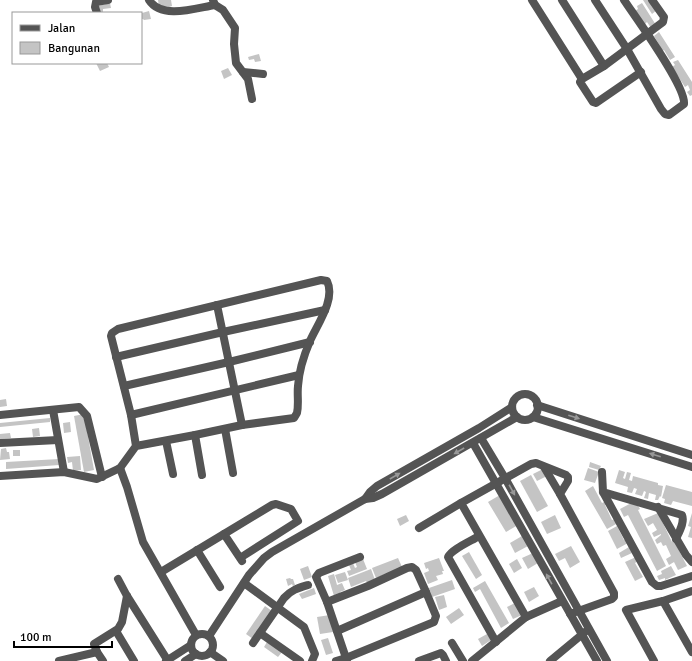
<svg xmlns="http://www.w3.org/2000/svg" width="692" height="661" viewBox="0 0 692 661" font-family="Signika,sans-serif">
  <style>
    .building { fill: #c4c4c4 }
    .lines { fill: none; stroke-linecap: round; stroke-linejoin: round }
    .minor { stroke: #545454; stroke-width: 8 }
    .oneway { fill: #989898 }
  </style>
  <rect width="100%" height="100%" fill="#fff"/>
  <!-- building -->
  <g class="building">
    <polygon points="158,0 171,0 172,6 163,9 159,7"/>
    <polygon points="643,0 650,0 657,10 652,14"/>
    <polygon points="110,3 111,8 103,9 103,12 99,13 98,6"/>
    <polygon points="642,3 656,25 651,28 647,22 644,25 635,11 638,9 637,6"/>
    <polygon points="149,11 151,19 144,20 143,19 141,19 142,13"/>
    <polygon points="659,32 675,57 670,60 664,50 660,53 657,48 660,46 654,36"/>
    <polygon points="259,54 261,61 255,62 254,59 249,60 248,57"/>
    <polygon points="678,60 692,82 692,95 690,96 687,92 690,90 688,85 685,87 672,67 675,65 673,62"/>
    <polygon points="96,63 107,63 109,67 100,71"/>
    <polygon points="228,68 232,75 224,79 221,71"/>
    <polygon points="6,399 7,406 0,407 0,400"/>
    <polygon points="84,414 94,470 84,472 74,416"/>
    <polygon points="50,418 50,422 0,427 0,423"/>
    <polygon points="70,422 71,432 64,433 63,423"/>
    <polygon points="39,428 40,436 33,437 32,429"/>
    <polygon points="10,433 11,438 0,439 0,434"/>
    <polygon points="6,448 7,452 9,452 10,459 0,460 1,449"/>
    <rect x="13" y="450" width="7" height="6"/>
    <polygon points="80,456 81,470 73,471 72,462 68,463 67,457"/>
    <polygon points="59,459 59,465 6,469 6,462"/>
    <polygon points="590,462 601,466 599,470 589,467"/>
    <polygon points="588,468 599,472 595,483 584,480"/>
    <polygon points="543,469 547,476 537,481 533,474"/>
    <polygon points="619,470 625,472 623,478 625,479 627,472 631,473 629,480 632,481 633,476 658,483 658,485 663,486 661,497 660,496 658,500 655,500 656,495 649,493 648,499 644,498 646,492 644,491 642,496 635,494 637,489 634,488 632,493 627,492 628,487 615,483"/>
    <polygon points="531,475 548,506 537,512 520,481"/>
    <polygon points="666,485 692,492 692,506 673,501 671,505 664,503 665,499 662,498"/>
    <polygon points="593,486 602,503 606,501 608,504 605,505 612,520 615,519 618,523 607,529 585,491"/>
    <polygon points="500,495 518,525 506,532 488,502"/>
    <polygon points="635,501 640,509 638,510 666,566 657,571 628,515 624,517 620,509"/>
    <polygon points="658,513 672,542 674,541 687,566 678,570 674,562 669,565 666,559 671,556 666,545 663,546 661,542 657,544 655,540 661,535 661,534 654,537 652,533 657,530 653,523 648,526 644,519"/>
    <polygon points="692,513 692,538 688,537 691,527 688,526"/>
    <polygon points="406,515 409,521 400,526 397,519"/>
    <polygon points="555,515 561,528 547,534 541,522"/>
    <polygon points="617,526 624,540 626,539 628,543 617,549 608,531"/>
    <polygon points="522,536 528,546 515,553 510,543"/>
    <polygon points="571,546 580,562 570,568 565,558 559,561 555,554"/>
    <polygon points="629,547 632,553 621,558 619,553"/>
    <polygon points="469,552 482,575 476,579 462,556"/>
    <polygon points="533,553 538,563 528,569 522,558"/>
    <polygon points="636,557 638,561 635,563 643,577 635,581 625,562"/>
    <polygon points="398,558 402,567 376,578 372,568"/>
    <polygon points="439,558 444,571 442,571 443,574 436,576 438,580 428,584 424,573 429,571 428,568 426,569 424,563"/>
    <polygon points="363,559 367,569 349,576 347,571 351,570 349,565 353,563 355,568 357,567 355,562"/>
    <polygon points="517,559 522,568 514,573 509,564"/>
    <polygon points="308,566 312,577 304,580 300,569"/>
    <polygon points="671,566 676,575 665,580 665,578 659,580 657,576 662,574 661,571"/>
    <polygon points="371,569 375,580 367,583 366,581 351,587 348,578"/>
    <polygon points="345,572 348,580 338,583 335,575"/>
    <polygon points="334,574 337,585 342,583 345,590 340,592 341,594 334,596 328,576"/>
    <polygon points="290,578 291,579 293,579 295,585 293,586 292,584 288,586 286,579"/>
    <polygon points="452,580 455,589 432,597 429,588"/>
    <polygon points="485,581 509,623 501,628 480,589 475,592 473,588"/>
    <polygon points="534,587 539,596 529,602 524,592"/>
    <polygon points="314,588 316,594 302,599 299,594"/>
    <polygon points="444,595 447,607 439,610 435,597"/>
    <polygon points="515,603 522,615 513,619 507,607"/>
    <polygon points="265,606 272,611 253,639 246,634"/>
    <polygon points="459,608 464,615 451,624 446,617"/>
    <polygon points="330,615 333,632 320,634 317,617"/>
    <polygon points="487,634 491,640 482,646 478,639"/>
    <polygon points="328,638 333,653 326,655 321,640"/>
    <polygon points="267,642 282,652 278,657 264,647"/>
  </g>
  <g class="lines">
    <!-- minor -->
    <g class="minor">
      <path d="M149,0C162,20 196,8 215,5"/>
      <polyline points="213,0 215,5 223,10 235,28 234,44 236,63 248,79 252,99"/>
      <polyline points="532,0 582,79"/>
      <polyline points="562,0 604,66"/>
      <path d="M595,0L627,49L661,109L665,114L669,115L684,104C686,86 636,18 624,0"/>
      <polyline points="97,13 95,7 96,2 108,0"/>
      <polyline points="243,72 263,74"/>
      <polyline points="641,72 596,103 593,102 580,82 582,79 604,66 663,22 664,17 652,0"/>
      <polyline points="217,305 242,425"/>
      <polyline points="116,357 223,332 325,310"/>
      <polyline points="124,386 229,362 310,342"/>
      <circle cx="525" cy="407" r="13"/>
      <polyline points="537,405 692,455"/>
      <polyline points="53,410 64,472"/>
      <polyline points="0,415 79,407 87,416 102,477"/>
      <polyline points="131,415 299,375"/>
      <polyline points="533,417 692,467"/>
      <polyline points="225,429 233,473"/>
      <polyline points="195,435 202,475"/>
      <polyline points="481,438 505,478 607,661"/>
      <polyline points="166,441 173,474"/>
      <polyline points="0,443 58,440"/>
      <polyline points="473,443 597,661"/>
      <polyline points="544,467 560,494"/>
      <polyline points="120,468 127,487 143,542 196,635"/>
      <path d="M602,472L603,492L682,515C685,522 679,532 676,539"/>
      <path d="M0,476L64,472L97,479L120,468L136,446L131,415L111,336L112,333L118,329L321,280L327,281C336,299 317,325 310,341C304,355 299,371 298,386C297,395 299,404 297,413L294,418L242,425L195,435L136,446"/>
      <polyline points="603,492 652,582 657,586 661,586 692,576"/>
      <polyline points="365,499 370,492 377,486 479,428 512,407"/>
      <polyline points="658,507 686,555 692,562"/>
      <polyline points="419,528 461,503"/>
      <path d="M479,536C471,541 452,549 448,557L496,642"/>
      <polyline points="197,550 220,587"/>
      <polyline points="240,558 298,521 291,509 276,504 272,505 224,534 242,561"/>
      <polyline points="161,572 224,534"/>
      <polyline points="118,579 127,596 168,661"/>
      <polyline points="244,583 304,627 315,654 312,661"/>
      <polyline points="692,591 663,601 692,652"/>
      <polyline points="327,602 368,586 407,568 412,567 416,570 426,592"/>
      <polyline points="526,617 562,601"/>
      <polyline points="116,631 134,661"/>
      <polyline points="337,631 426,592 436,616 434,622 346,658 347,661"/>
      <polyline points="260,633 300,661"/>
      <circle cx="202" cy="645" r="11"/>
      <polyline points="209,636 249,575 264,558 272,552 365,499 373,498 382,494 517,417"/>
      <path d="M253,643L284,598C291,590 298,588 308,585"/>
      <polyline points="452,643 463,661"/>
      <polyline points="210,652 223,661"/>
      <polyline points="59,661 97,652"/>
      <polyline points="103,661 97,652 94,644 118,629 122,622 127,596"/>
      <polyline points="166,661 191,645"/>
      <polyline points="185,661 196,654"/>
      <polyline points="336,661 346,658 327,602 316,577 319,573 360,557"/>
      <polyline points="419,661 441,653 443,655 446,661"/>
      <polyline points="472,661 526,617 461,503 531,464 536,463 566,475 568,477 568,481 560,494 614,593 614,597 612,599 570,614"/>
      <polyline points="550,661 585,632"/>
      <polyline points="654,661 626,610 663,601"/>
    </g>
  </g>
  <!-- one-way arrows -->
  <defs><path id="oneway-solid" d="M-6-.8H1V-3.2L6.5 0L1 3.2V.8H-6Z"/></defs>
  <g class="oneway">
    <use href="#oneway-solid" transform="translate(574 417) rotate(18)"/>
    <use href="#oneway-solid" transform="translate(459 451) rotate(150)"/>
    <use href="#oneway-solid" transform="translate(655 455) rotate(-163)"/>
    <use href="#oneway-solid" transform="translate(395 476) rotate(-30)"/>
    <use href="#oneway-solid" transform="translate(512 490) rotate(61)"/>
    <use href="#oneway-solid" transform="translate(549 579) rotate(-119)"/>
  </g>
  <!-- legend -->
  <rect x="12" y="12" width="130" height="52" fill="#ffffff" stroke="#999999"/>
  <rect x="20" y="25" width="20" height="6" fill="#545454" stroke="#999999"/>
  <text x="48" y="32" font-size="12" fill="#000000">Jalan</text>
  <rect x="20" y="42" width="20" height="12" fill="#c4c4c4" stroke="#999999"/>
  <text x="48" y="52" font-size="12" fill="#000000">Bangunan</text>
  <!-- scale -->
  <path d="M14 641v6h98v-6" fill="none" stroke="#000000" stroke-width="2"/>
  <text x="20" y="641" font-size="12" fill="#000000" stroke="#ffffff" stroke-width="3" paint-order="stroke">100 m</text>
</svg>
